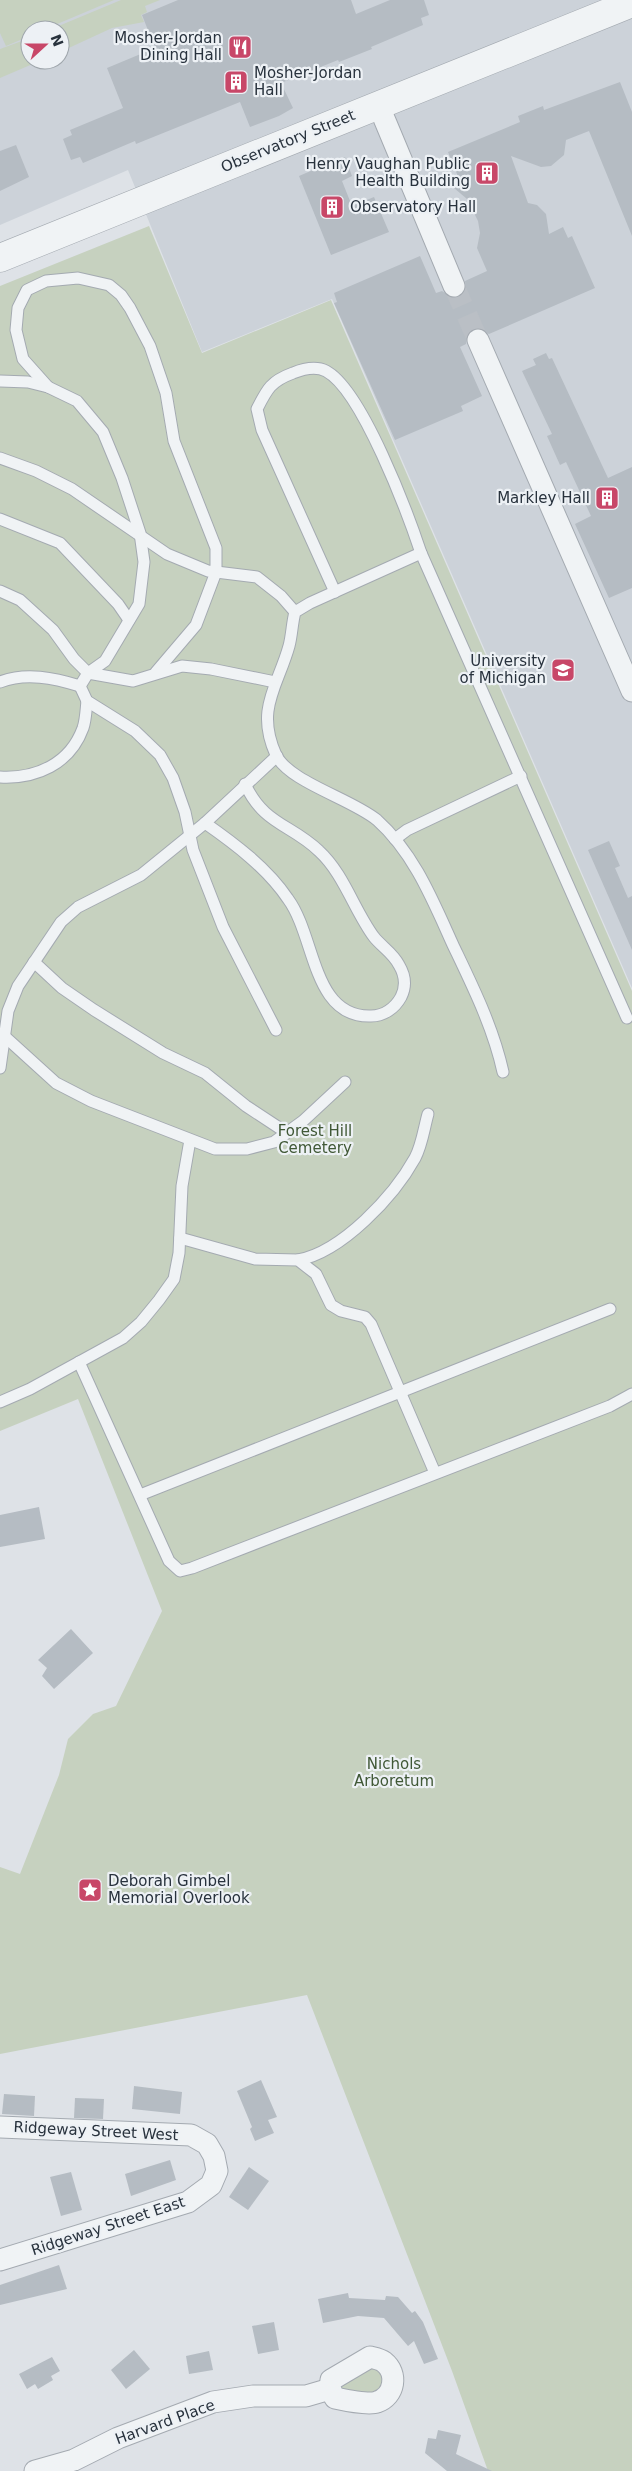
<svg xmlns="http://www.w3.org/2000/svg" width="632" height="2471" viewBox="0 0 632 2471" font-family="'DejaVu Sans',sans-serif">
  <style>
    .built { fill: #ccd2d9; fill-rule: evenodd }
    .green { fill: #c6d1bf }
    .building { fill: #b5bcc3 }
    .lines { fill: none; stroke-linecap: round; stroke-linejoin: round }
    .minor-tunnel { stroke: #babfc5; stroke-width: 21; stroke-dasharray: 21 11; stroke-linecap: butt }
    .service-casing { stroke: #a4aab1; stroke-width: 13 }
    .minor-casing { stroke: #a4aab1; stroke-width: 23 }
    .tertiary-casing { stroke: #a4aab1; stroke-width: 29 }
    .service { stroke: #f0f3f5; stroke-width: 11 }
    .minor { stroke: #f0f3f5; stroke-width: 21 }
    .tertiary { stroke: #f0f3f5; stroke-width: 28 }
    .labels { text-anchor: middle; stroke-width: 4.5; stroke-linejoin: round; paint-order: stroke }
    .poi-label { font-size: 15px; fill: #28323d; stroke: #edf1f5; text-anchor: end }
    .street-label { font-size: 15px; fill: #28323d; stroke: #edf1f5 }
    .park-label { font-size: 15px; fill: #405836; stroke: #edf1f5 }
  </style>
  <rect width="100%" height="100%" fill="#dee2e7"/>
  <!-- built -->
  <path class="built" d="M0,0H632V988L332,299L202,352L128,170L0,225ZM30,30H60V60H30Z"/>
  <!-- green -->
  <g class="green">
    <polygon points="0,0 114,0 43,30 30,30 30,36 6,46 0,33"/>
    <polygon points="121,0 160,0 145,6 147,12 141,15 144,22 112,28 60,52 60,30 49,30"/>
    <polygon points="30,38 30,60 42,60 0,78 0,49"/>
    <polygon points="149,226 202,353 331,300 632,991 632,2471 488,2471 452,2371 307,1995 0,2054 0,1867 20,1874 59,1775 68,1739 93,1714 116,1706 162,1611 78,1399 0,1431 0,286"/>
    <path d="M366,2367C376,2368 383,2371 383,2382C377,2401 355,2391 341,2388V2382Z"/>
  </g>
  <!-- building -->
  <g class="building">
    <polygon points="178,0 351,0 356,14 390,0 424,0 429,15 421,18 423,25 371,47 372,49 339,62 338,60 281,83 293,108 279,116 250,127 240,102 136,144 135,141 83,163 80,157 71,160 63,139 72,135 70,130 123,108 107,68 155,48 142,15"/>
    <polygon points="620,82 632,112 632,236 589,131 566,140 564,155 551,166 541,167 511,156 528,203 537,205 546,214 549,234 563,227 568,238 572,236 595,288 489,334 480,328 473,329 468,333 466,344 460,347 482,396 461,406 463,411 395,440 334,303 337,302 334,293 420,256 436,293 442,291 452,298 459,297 466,288 465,281 487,271 477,248 480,233 478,221 467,199 454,188 459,179 448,152 520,122 518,116 543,106 544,110"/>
    <polygon points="16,145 29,177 0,191 0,151"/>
    <polygon points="345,157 352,176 342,181 352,206 374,197 389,232 331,255 299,176 313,170 315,164 322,167"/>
    <polygon points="546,353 549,359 552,358 608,478 632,467 632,588 609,598 575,524 591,516 566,462 560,465 547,436 552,434 522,371 536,365 533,359"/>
    <polygon points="609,841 620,866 615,868 628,898 632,896 632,950 588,850"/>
    <polygon points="39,1507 45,1539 0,1547 0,1515"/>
    <polygon points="71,1629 93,1653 54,1689 42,1676 47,1668 38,1660"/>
    <polygon points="261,2080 277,2117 268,2120 274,2133 255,2141 250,2129 252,2127 237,2091"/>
    <polygon points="134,2086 182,2092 180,2114 132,2109"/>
    <polygon points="4,2094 35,2096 34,2116 2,2114"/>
    <polygon points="75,2098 104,2099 103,2119 74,2118"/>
    <polygon points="170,2160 176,2180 131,2196 125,2174"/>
    <polygon points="249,2167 269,2181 248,2210 229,2197"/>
    <polygon points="71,2172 82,2210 61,2216 50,2177"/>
    <polygon points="59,2265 67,2289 0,2305 0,2285"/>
    <polygon points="348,2293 349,2298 385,2300 386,2296 398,2297 412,2313 415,2311 423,2322 438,2359 424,2364 414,2341 408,2346 384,2318 358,2316 323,2323 318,2299"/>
    <polygon points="274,2322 279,2350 258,2354 252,2326"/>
    <polygon points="134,2350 150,2369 126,2389 111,2370"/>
    <polygon points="209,2351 213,2370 189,2374 186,2356"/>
    <polygon points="52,2357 60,2371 51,2376 53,2380 38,2389 35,2384 27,2389 19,2374"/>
    <polygon points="438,2430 461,2435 456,2454 492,2471 447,2471 425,2453 428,2438 436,2439"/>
  </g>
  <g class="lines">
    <!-- minor-tunnel -->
    <polyline class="minor-tunnel" points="454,286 478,340"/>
    <!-- service casing -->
    <g class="service-casing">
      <g id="service">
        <polyline points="0,381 28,382 48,387 77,401 103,432 122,478 140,533 144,562 139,604 105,661 88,673 80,686 87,701 135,731 160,755 173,778 185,812 193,850 223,927 276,1030"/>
        <polyline points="48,387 23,359 16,330 18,308 27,290 46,281 78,278 109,285 121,295 130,308 150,346 166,393 174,441 216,548 216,572 196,625 156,672"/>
        <polyline points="0,458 36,471 72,489 167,554 208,571 257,577 281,596 295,612"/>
        <polyline points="0,519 60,543 118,604 129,620"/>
        <path d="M421,553L310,603L295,612C292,623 292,635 289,646C278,686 255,709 276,755C289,782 352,799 377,820C414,853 433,901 453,945C473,987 493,1027 503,1072"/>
        <polyline points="0,591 20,600 53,630 74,659 88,673 133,681 182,666 211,669 275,682"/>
        <path d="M335,592L262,430L257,409C267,389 271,381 293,373C303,369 316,366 326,371C362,390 408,514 421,553L627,1018"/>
        <path d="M0,682C26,672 54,678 80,686"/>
        <path d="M0,777C36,779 70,764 83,728C86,719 86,709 87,701"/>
        <path d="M205,823C235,844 267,868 288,899C316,937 312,1018 371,1016C384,1016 395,1008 401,997C407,985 405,975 399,965C393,953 382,947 374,937C354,910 344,874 319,851C291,824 264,825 245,784"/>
        <polyline points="395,839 407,830 521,776"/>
        <polyline points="34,962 62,988 94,1010 163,1053 205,1073 246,1106 287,1133"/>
        <polyline points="2,1034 56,1083 91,1101 215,1149 247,1149 274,1142 303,1121 345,1082"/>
        <polyline points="0,1068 8,1011 18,986 61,922 78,907 141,875 205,823 277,756"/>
        <polyline points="180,1238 255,1259 298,1260 316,1274 331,1305 341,1311 365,1317 371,1324 435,1473"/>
        <path d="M298,1260C342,1252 394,1196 415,1158C422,1145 424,1128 428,1114"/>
        <polyline points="79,1362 169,1561 180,1571 192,1568 610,1406 632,1394"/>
        <polyline points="0,1402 30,1389 123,1338 141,1322 159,1300 174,1279 179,1253 182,1186 190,1140"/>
        <polyline points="140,1495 610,1309"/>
      </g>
    </g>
    <!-- minor casing -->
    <g class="minor-casing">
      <g id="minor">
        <polyline points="378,104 454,286"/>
        <polyline points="478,340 632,691"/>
        <polyline points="0,2127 191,2135 207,2144 214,2156 217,2171 211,2185 188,2202 0,2260"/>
        <path d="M370,2357C374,2358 380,2359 384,2362C398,2373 395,2396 377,2402C369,2405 344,2400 335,2398L330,2389L331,2380Z"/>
        <polyline points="35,2471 74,2460 118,2438 213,2402 253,2396 306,2396 330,2389"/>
      </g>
    </g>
    <!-- tertiary casing -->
    <g class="tertiary-casing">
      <polyline id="tertiary" points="0,258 632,3"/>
    </g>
    <!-- service -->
    <use href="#service" class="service"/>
    <!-- minor -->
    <use href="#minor" class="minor"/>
    <!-- tertiary -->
    <use href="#tertiary" class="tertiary"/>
  </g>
  <!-- icons -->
  <defs>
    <g id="restaurant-square" transform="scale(1.25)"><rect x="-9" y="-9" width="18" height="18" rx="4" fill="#c84768" stroke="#edf1f5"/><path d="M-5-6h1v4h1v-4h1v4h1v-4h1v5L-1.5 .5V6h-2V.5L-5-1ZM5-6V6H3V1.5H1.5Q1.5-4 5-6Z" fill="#fff"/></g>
    <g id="building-square" transform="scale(1.25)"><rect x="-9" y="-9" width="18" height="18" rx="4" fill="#c84768" stroke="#edf1f5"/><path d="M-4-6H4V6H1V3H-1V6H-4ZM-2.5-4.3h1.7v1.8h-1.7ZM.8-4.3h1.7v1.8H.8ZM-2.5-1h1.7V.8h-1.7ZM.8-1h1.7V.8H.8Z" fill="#fff"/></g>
    <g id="university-square" transform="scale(1.25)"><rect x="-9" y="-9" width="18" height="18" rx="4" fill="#c84768" stroke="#edf1f5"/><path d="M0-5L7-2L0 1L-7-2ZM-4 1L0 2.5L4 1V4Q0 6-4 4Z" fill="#fff"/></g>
    <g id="sight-square" transform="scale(1.25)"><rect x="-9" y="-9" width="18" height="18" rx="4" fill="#c84768" stroke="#edf1f5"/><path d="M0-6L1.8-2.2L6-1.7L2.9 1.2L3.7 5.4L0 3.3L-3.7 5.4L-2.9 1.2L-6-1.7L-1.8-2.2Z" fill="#fff"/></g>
  </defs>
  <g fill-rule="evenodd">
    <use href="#restaurant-square" x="240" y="47"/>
    <use href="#building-square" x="236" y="82"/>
    <use href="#building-square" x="487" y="173"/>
    <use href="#building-square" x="332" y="207"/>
    <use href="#building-square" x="607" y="498"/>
    <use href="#university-square" x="563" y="670"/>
    <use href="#sight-square" x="90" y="1890"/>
  </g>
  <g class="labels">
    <!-- poi labels -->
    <g class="poi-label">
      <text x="222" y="43">Mosher-Jordan<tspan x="222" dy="17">Dining Hall</tspan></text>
      <text x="254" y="78" text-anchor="start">Mosher-Jordan<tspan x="254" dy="17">Hall</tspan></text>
      <text x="470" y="169">Henry Vaughan Public<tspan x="470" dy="17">Health Building</tspan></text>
      <text x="350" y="212" text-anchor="start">Observatory Hall</text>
      <text x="590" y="503">Markley Hall</text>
      <text x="546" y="666">University<tspan x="546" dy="17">of Michigan</tspan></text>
      <text x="108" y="1886" text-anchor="start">Deborah Gimbel<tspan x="108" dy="17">Memorial Overlook</tspan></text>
    </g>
    <!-- street labels -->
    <g class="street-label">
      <text transform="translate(288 141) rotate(-22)" y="5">Observatory Street</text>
      <text transform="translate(96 2131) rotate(3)" y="5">Ridgeway Street West</text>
      <text transform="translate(108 2226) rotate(-18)" y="5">Ridgeway Street East</text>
      <text transform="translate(165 2422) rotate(-20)" y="5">Harvard Place</text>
    </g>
    <!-- park labels -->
    <g class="park-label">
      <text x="315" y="1136">Forest Hill<tspan x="315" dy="17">Cemetery</tspan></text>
      <text x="394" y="1769">Nichols<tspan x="394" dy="17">Arboretum</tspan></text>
    </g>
  </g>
  <!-- north arrow -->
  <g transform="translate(45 45) rotate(69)"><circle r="24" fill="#edf1f5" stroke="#9ea5ab"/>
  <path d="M0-4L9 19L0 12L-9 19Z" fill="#c84768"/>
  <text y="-8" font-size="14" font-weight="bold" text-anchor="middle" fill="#28323d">N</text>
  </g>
</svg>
